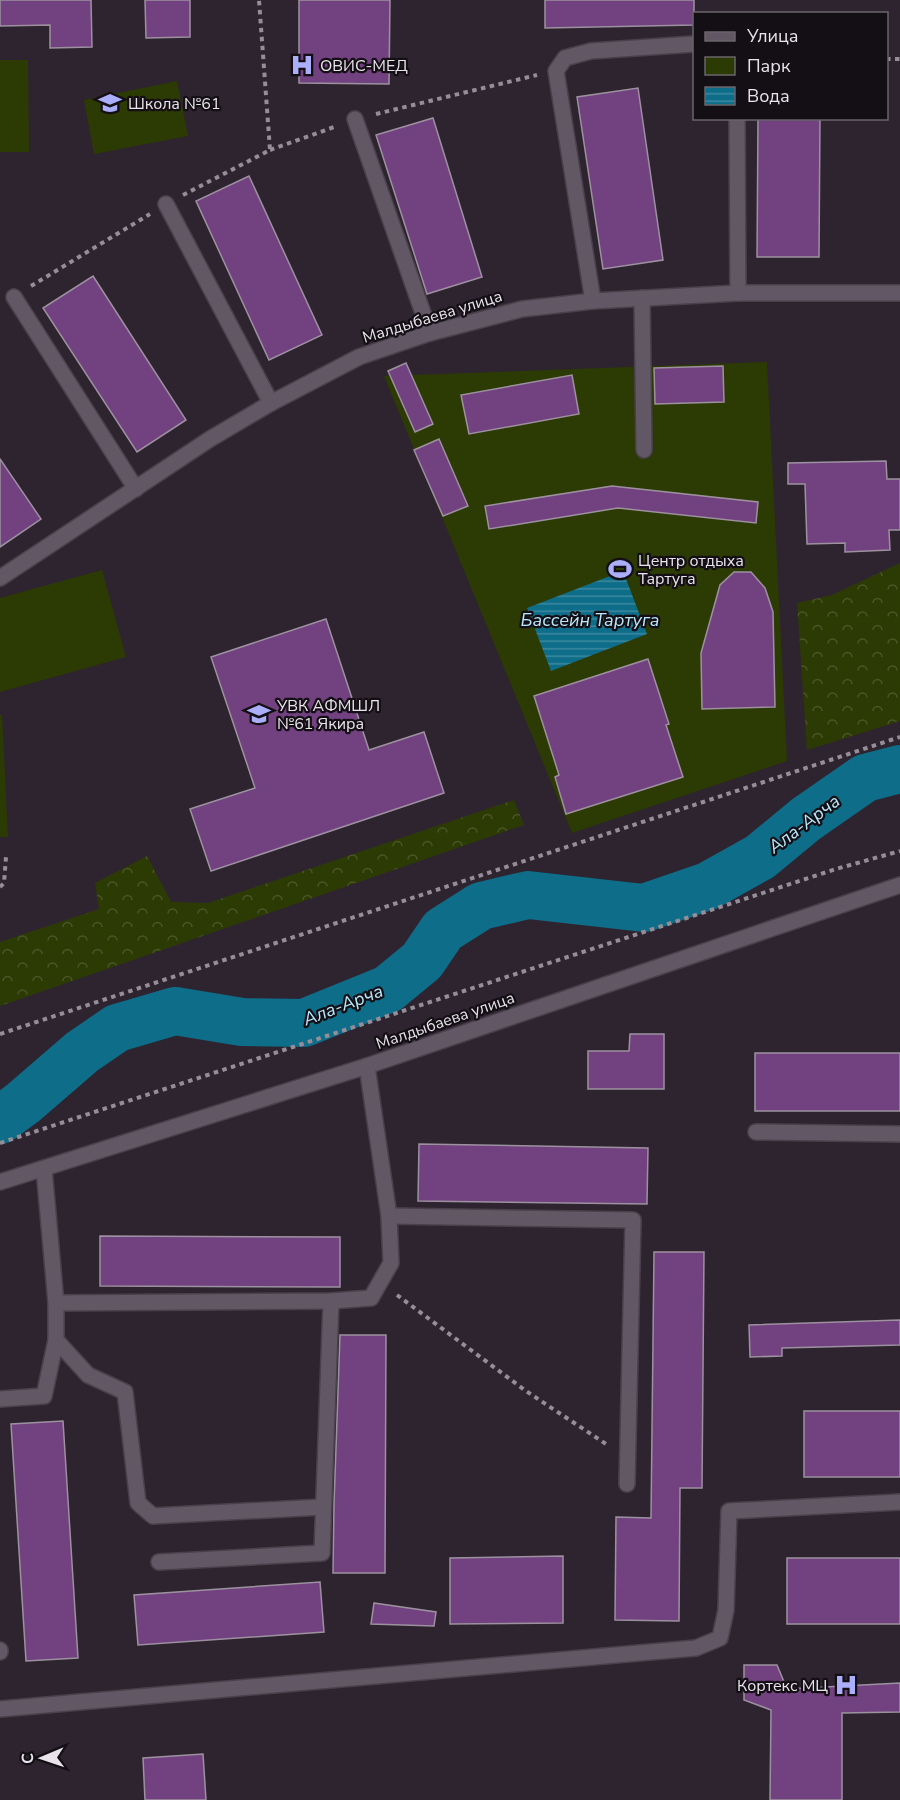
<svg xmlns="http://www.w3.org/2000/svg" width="900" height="1800" viewBox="0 0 900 1800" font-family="'Nunito Sans',sans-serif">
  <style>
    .green { fill: #2c3a03 }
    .forest { fill: url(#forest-crowns) }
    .water { fill: url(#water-rules) }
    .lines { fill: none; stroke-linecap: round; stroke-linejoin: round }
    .river { stroke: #0e6d88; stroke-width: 48 }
    .building { fill: #72417f; stroke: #9d91a0; stroke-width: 1.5 }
    .minor-casing { stroke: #49404b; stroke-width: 18 }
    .path { stroke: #958d97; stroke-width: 4; stroke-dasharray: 4.5 4.5; stroke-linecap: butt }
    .minor { stroke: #625765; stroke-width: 15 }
    .labels { text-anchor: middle; stroke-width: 4.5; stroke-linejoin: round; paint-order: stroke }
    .poi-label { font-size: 16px; fill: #e9e3eb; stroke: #140f15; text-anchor: start }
    .street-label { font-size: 16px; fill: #e9e3eb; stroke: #140f15 }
    .water-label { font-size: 18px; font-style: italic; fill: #b7e8fb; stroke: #140f15 }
  </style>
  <defs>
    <pattern id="forest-crowns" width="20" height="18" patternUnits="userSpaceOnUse" patternTransform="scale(1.5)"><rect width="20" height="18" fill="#2c3a03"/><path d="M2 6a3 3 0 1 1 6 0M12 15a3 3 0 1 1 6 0" fill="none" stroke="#4b5628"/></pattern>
    <pattern id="water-rules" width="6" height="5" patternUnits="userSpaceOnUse" patternTransform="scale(1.5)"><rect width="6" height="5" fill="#0e6d88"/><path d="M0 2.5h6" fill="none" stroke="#3d899f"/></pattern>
  </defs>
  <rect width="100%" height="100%" fill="#2e2430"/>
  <!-- green -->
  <g class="green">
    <polygon points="0,60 28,60 29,152 0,152"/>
    <polygon points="177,81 188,136 94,154 84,100"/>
    <polygon points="767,362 787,761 572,833 384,376"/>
    <polygon points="102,570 126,657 0,692 0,598"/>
    <polygon points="0,715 2,715 8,837 0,837"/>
  </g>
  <!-- forest -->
  <g class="forest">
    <polygon points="900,563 900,721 807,750 797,603 832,595"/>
    <polygon points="514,800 524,825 0,1006 0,942 99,909 95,883 147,856 171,902 208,903"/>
  </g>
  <!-- water -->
  <polygon class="water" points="623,571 647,634 551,671 527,608"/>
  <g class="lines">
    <!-- river -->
    <polyline class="river" points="0,1120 23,1103 82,1052 117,1028 175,1011 242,1022 304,1023 388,989 422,961 443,930 481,906 528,895 644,908 708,886 760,857 806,819 865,778 900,769"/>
  </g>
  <!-- building -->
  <g class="building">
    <polygon points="0,0 91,0 92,47 50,48 50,25 0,26"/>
    <polygon points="145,0 190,0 190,37 146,38"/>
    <polygon points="299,0 390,0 389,84 299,83"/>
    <polygon points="545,0 694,0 694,25 545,28"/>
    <polygon points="638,88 663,260 603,269 577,97"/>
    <polygon points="433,118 482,277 427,294 376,135"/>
    <polygon points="758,118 820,118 819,257 757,257"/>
    <polygon points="249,176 322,335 269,360 196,201"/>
    <polygon points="93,276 186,420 137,452 43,308"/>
    <polygon points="406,363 433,424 415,432 388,371"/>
    <polygon points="723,366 724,402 655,404 654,368"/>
    <polygon points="572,375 579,414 469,434 461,395"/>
    <polygon points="439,439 468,506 443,516 414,450"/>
    <polygon points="0,459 41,519 0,547"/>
    <polygon points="886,461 887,479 900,479 900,530 889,530 890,550 845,552 845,543 807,544 805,484 788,484 788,463"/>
    <polygon points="612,486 758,502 756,523 618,508 489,529 485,506"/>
    <polygon points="734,572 751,572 765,588 773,612 775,707 702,709 701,653 720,585"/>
    <polygon points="326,619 369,750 424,732 444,793 211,871 190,809 255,788 211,657"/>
    <polygon points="648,659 669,724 666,725 683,777 566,814 555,777 559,775 534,696"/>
    <polygon points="630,1034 664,1034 664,1089 588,1089 588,1051 629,1051"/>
    <rect x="755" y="1053" width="145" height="58"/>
    <polygon points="419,1144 648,1148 647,1204 418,1201"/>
    <polygon points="100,1236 340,1237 340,1287 100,1286"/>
    <polygon points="654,1252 704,1252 702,1488 680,1488 679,1621 615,1620 616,1517 651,1518"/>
    <polygon points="900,1320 900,1345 782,1348 782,1356 750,1357 749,1325"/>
    <polygon points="340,1335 386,1335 385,1573 333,1573 334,1504"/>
    <rect x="804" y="1411" width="96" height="66"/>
    <polygon points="63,1421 78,1658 26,1661 11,1424"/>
    <polygon points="563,1556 563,1623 450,1624 450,1558"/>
    <rect x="787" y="1558" width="113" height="66"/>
    <polygon points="320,1582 324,1632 138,1645 134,1595"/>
    <polygon points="374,1603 436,1612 434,1626 371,1624"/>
    <polygon points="744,1665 777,1665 787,1689 900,1683 900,1712 842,1713 842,1800 770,1800 771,1710 744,1700"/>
    <polygon points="203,1754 206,1800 145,1800 143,1758"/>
  </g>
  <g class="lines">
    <!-- minor casing -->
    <g class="minor-casing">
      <g id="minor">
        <polyline points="737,118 738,293"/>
        <polyline points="355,119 430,333"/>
        <polyline points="166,204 271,403"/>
        <polyline points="14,297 136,489"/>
        <polyline points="642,298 644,450"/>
        <polyline points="593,301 556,71 565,58 591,51 694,44"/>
        <polyline points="0,578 210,439 271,403 359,357 430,333 522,309 593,301 738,293 900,293"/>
        <polyline points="756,1132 900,1134"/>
        <polyline points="0,1182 367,1066 900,885"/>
        <polyline points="389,1216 633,1220 627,1484"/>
        <polyline points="56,1303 331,1301 371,1298 391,1263 389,1216 367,1066"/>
        <polyline points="56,1340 88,1375 125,1392 138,1503 153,1516 323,1507"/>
        <polyline points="0,1399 44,1396 56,1340 56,1303 44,1169"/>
        <polyline points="159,1562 322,1553 331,1301"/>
        <polyline points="0,1650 0,1652"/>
        <polyline points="0,1709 696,1648 720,1638 726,1610 729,1511 900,1502"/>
      </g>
    </g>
    <!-- path -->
    <g class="path">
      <polyline points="886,59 900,59"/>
      <polyline points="376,114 537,75"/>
      <polyline points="270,150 337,126"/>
      <polyline points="183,195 270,150 259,0"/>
      <polyline points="31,286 150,214"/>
      <polyline points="0,887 4,883 6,857"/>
      <polyline points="0,1034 900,737"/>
      <polyline points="0,1143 836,869 900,851"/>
      <polyline points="397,1295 526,1391 606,1444"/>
    </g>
    <!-- minor -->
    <use href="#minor" class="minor"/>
  </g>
  <!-- icons -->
  <defs>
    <g id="hospital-bare" transform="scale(1.8)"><path d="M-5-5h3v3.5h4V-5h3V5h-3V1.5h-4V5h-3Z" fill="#abaffb" stroke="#140f15" stroke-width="2.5" paint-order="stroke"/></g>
    <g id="school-bare" transform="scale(1.8)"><path d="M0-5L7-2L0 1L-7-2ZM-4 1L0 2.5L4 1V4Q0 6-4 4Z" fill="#abaffb" stroke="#140f15" stroke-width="2.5" paint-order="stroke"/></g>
    <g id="stadium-bare" transform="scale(1.8)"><path d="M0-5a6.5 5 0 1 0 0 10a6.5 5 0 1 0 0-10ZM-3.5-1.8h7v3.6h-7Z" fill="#abaffb" stroke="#140f15" stroke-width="2.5" paint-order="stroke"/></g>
  </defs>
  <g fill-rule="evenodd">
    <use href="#hospital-bare" x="302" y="65"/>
    <use href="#school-bare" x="110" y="103"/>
    <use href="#stadium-bare" x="620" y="569"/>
    <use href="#school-bare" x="259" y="714"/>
    <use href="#hospital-bare" x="846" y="1685"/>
  </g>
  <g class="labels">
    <!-- poi labels -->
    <g class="poi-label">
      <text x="320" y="71">ОВИС-МЕД</text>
      <text x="128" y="109">Школа №61</text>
      <text x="638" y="566">Центр отдыха<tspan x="638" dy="18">Тартуга</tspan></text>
      <text x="277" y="711">УВК АФМШЛ<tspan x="277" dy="18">№61 Якира</tspan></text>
      <text x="828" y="1691" text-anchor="end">Кортекс МЦ</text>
    </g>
    <!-- street labels -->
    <g class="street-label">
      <text transform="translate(432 316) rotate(-17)" y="6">Малдыбаева улица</text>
      <text transform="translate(445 1020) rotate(-19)" y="6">Малдыбаева улица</text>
    </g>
    <!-- water labels -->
    <g class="water-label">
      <text x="590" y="626">Бассейн Тартуга</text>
      <text transform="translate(804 824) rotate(-37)" y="6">Ала-Арча</text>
      <text transform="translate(343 1005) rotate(-21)" y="6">Ала-Арча</text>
    </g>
  </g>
  <!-- legend -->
  <rect x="693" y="12" width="195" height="108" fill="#140f15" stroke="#69646b" stroke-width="1.5"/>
  <rect x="705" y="32" width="30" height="9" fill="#625765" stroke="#69646b" stroke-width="1.5"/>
  <text x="747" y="42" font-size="18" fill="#e9e3eb">Улица</text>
  <rect x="705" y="57" width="30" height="18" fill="#2c3a03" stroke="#69646b" stroke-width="1.5"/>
  <text x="747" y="72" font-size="18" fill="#e9e3eb">Парк</text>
  <rect x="705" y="87" width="30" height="18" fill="url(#water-rules)" stroke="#69646b" stroke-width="1.5"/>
  <text x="747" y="102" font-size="18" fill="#e9e3eb">Вода</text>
  <!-- north arrow -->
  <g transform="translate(42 1758) rotate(268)" stroke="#140f15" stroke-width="4.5" paint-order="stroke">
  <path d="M0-4.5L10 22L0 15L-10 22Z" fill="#e9e3eb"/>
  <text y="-9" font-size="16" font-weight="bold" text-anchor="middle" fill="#e9e3eb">С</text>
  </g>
</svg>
